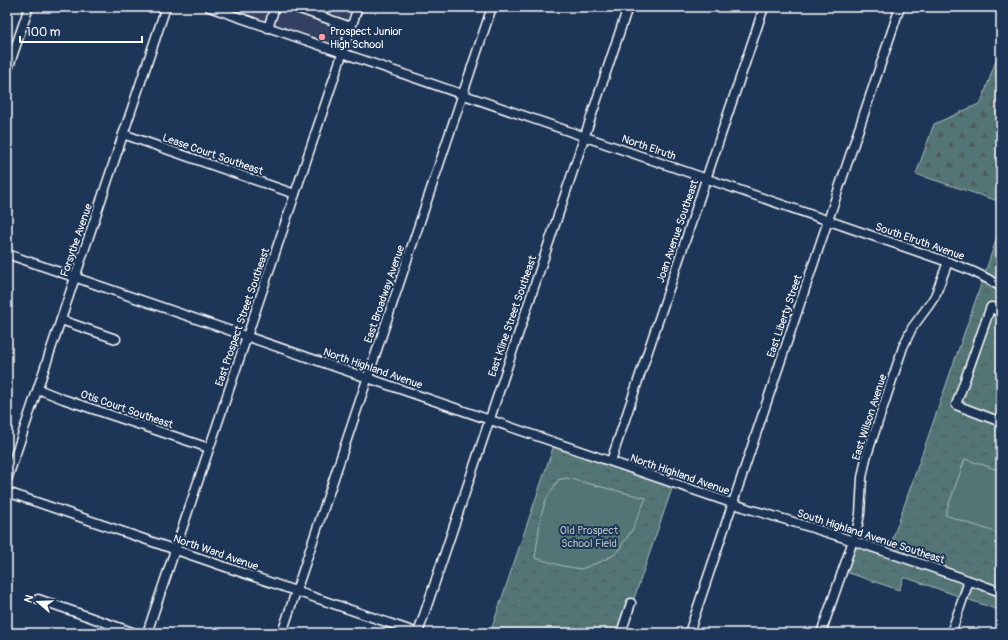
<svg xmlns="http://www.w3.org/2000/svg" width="1008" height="640" viewBox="0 0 1008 640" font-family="Pangolin,sans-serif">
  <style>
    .built { fill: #314162 }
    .forest { fill: url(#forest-firs); stroke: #a9baba }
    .park { fill: url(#park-crowns); stroke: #a9baba }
    .pitch { fill: #537576; stroke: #a9baba }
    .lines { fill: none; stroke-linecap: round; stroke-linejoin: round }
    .minor-casing { stroke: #fff; stroke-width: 11 }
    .minor { stroke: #1d3557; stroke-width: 8 }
    .poi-dot { fill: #ff9aa2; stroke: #1d3557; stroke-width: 1.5 }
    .labels { text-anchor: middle; stroke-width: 4; stroke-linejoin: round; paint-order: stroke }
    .poi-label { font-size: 11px; fill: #fff; stroke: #1d3557; text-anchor: start }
    .street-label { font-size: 11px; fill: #fff; stroke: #1d3557 }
    .park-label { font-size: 11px; fill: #b2c1c1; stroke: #1d3557 }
  </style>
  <defs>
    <pattern id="forest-firs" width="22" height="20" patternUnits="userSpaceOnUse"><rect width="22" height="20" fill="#537576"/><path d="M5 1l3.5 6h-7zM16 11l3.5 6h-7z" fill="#4f5c5d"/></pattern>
    <pattern id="park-crowns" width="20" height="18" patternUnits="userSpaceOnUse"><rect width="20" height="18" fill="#537576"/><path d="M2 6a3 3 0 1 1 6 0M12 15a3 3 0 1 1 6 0" fill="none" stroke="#4f5c5d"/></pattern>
  </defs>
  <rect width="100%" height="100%" fill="#1d3557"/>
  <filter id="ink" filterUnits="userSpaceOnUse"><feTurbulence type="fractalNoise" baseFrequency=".025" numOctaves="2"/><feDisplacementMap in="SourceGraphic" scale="8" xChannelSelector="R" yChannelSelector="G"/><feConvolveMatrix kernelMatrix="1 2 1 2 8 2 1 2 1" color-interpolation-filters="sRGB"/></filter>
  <g filter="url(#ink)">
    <!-- built -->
    <polygon class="built" points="209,7 358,7 343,53"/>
    <!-- forest -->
    <g class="forest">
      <polygon points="1001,46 1001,202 916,174 934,124 981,103"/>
      <polygon points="1001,225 1001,287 984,276"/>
    </g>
    <!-- park -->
    <g class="park">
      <polygon points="984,276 1001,287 1001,611 904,577 899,590 843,571 853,540 888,552"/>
      <polygon points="555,442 674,483 622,633 490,633"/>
    </g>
    <!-- pitch -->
    <g class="pitch">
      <polygon points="965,459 1001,471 1001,534 945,515"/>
      <polygon points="566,478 646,498 632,530 620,548 614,555 600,562 581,569 563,566 535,558 541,515 546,500 558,480"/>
    </g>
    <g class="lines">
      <!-- minor casing -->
      <g class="minor-casing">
        <g id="minor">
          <path d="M209,7L948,262C968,269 983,275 1001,287"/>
          <polyline points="294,7 351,27"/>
          <polyline points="268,28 275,7"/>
          <polyline points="7,72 29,7"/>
          <polyline points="123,134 295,194"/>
          <path d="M7,254L749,509C834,533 918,562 1001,592"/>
          <polyline points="1001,315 993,307 991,307 990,309 956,405 1001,422"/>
          <polyline points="61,320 116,339"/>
          <polyline points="38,389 63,399 209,448"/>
          <polyline points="611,461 764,7"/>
          <polyline points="7,480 166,7"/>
          <polyline points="7,492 418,633"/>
          <polyline points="38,599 135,633"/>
          <polyline points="147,633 358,7"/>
          <polyline points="282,633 492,7"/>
          <polyline points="418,633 628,7"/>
          <polyline points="621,633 631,603"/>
          <polyline points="689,633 900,7"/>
          <polyline points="821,633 857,529 860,514 862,478 866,458 903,347 912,328 929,305 935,296 948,262"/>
          <polyline points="951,633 969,581"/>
        </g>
      </g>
      <!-- minor -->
      <use href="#minor" class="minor"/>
    </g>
  </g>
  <!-- markers -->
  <circle class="poi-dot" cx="322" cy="37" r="4"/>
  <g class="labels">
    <!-- poi labels -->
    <g class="poi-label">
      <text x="330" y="35">Prospect Junior<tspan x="330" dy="13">High School</tspan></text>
    </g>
    <!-- street labels -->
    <g class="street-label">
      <text transform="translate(649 147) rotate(19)" y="4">North Elruth</text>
      <text transform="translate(213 154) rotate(19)" y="4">Lease Court Southeast</text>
      <text transform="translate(677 231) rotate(-71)" y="4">Joan Avenue Southeast</text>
      <text transform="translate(76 240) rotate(-71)" y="4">Forsythe Avenue</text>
      <text transform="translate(920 241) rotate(19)" y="4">South Elruth Avenue</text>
      <text transform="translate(384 294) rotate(-71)" y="4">East Broadway Avenue</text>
      <text transform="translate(512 316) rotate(-71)" y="4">East Kline Street Southeast</text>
      <text transform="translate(784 316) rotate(-71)" y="4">East Liberty Street</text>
      <text transform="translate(242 317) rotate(-71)" y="4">East Prospect Street Southeast</text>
      <text transform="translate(373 368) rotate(19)" y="4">North Highland Avenue</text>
      <text transform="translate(127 409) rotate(19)" y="4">Otis Court Southeast</text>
      <text transform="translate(869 417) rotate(-72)" y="4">East Wilson Avenue</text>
      <text transform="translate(680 474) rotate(19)" y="4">North Highland Avenue</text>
      <text transform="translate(871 536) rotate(18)" y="4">South Highland Avenue Southeast</text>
      <text transform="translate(216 552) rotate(19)" y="4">North Ward Avenue</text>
    </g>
    <!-- park labels -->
    <g class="park-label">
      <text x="589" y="534">Old Prospect<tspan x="589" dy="13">School Field</tspan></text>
    </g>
  </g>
  <!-- margin -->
  <rect width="1008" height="640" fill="none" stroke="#1d3557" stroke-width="24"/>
  <rect x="12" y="12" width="984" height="616" fill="none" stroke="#fff" stroke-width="1.5" filter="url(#ink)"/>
  <!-- north arrow -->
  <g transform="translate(38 602) rotate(289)" stroke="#1d3557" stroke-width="3" paint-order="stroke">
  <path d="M0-3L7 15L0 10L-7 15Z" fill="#ffffff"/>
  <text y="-6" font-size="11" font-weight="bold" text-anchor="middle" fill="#ffffff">N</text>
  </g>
  <!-- scale -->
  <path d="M20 36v6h122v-6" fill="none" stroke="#ffffff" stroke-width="2"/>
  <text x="26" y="36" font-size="12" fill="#ffffff" stroke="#1d3557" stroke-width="3" paint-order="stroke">100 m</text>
</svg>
